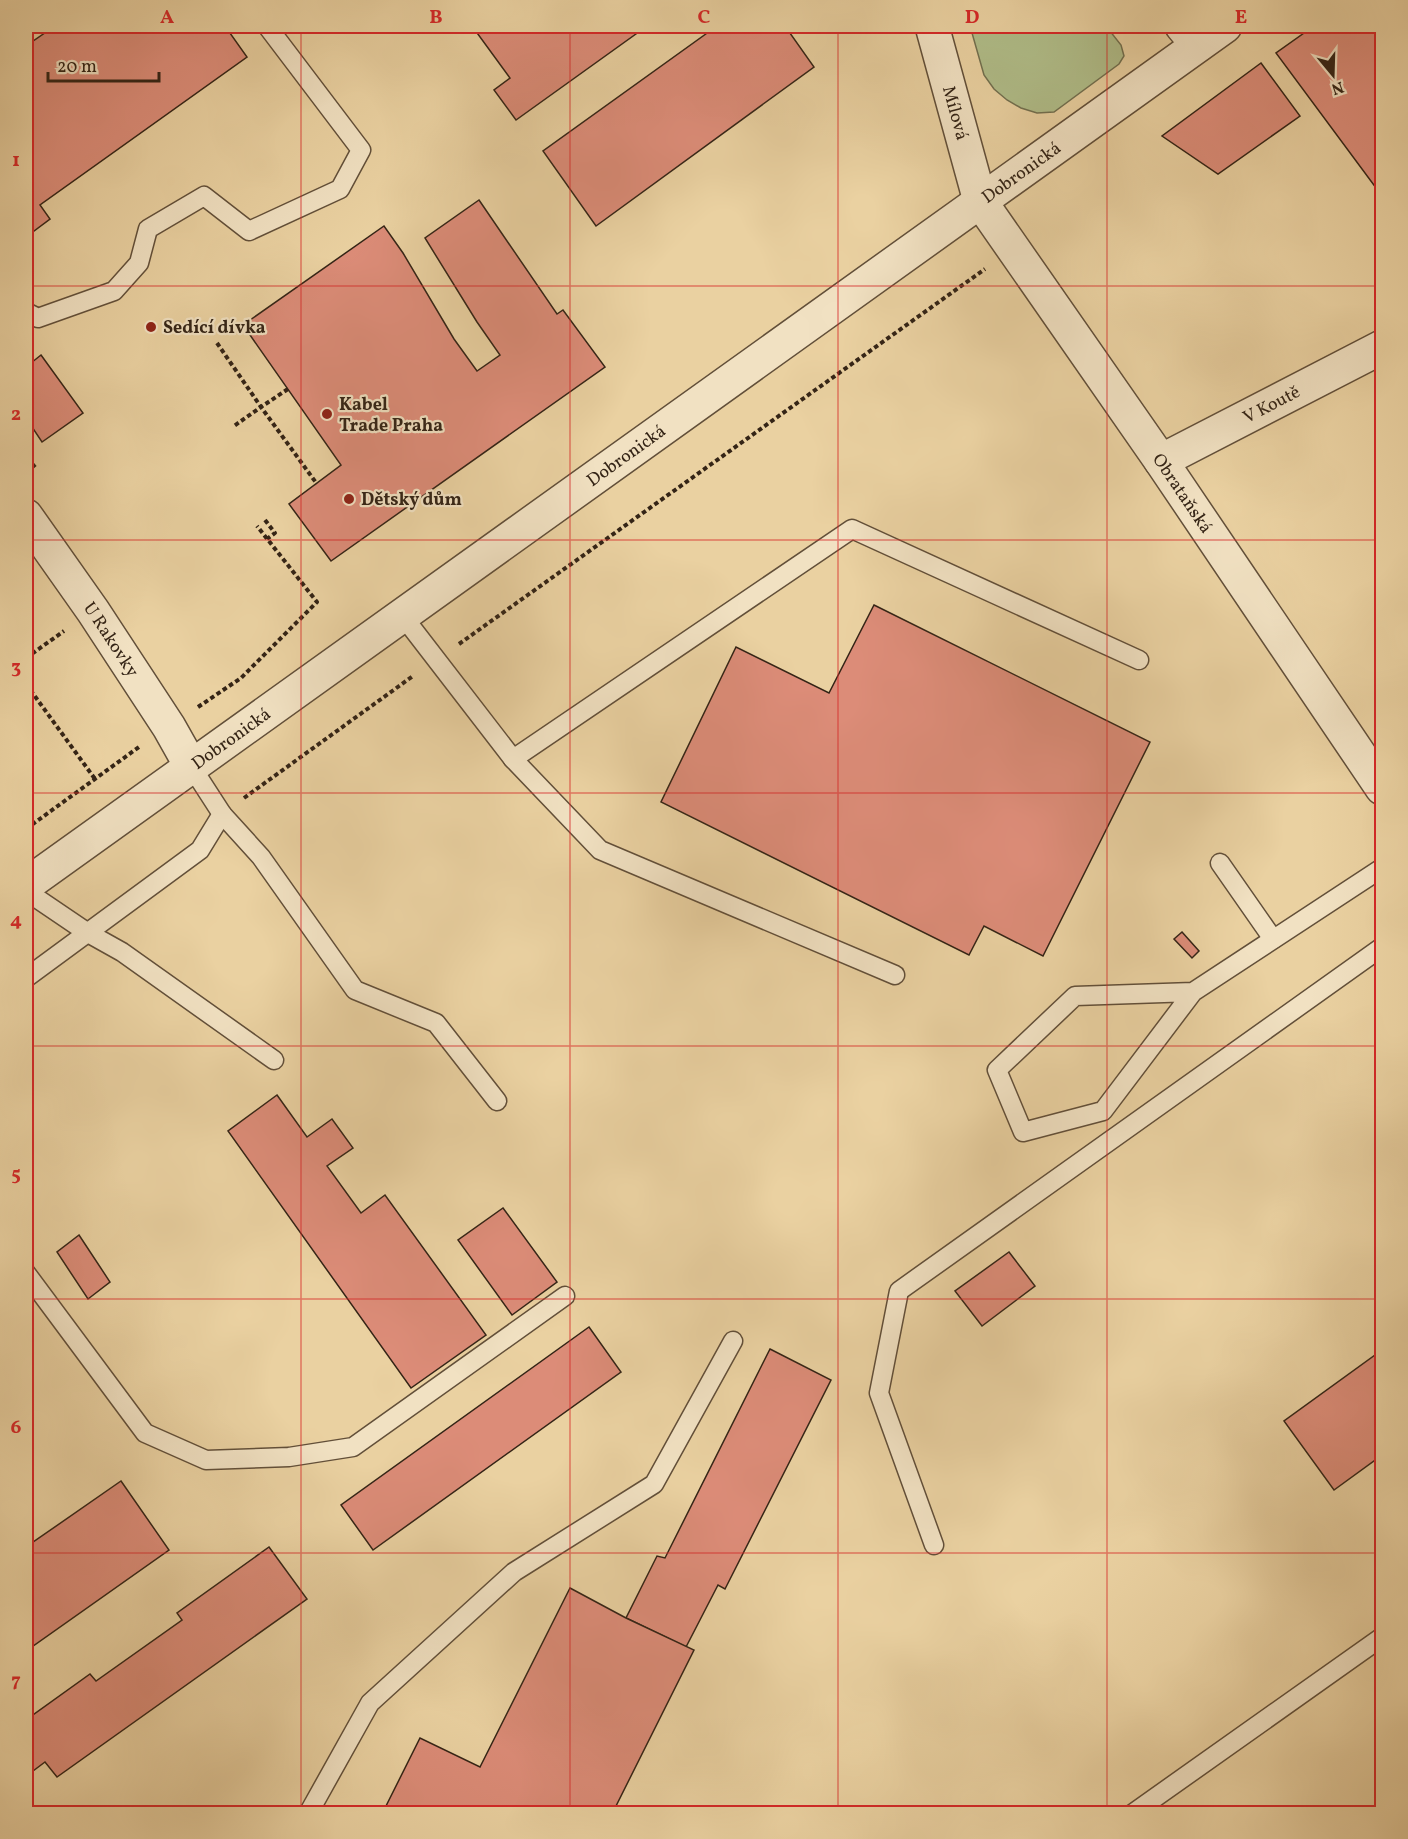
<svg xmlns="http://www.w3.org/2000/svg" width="1408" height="1839" viewBox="0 0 1408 1839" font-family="Vollkorn,serif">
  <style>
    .green { fill: #b0bd89; stroke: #727050; stroke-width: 1.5 }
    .building { fill: #dc8c78; stroke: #342416; stroke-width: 1.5 }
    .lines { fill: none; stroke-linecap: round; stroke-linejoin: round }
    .service-casing { stroke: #624f39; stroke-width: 21 }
    .minor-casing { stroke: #624f39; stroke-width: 36 }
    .tertiary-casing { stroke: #624f39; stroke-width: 36 }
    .path { stroke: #342416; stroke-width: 4; stroke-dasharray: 4.5 3; stroke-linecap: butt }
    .service { stroke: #f1e1c2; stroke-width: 18 }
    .minor { stroke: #f1e1c2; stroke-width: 33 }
    .tertiary { stroke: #f1e1c2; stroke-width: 33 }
    .grid { fill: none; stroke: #d62828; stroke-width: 1.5; stroke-opacity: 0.55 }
    .poi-dot { fill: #8f2418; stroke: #f1e1c2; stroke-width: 2 }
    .labels { text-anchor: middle; stroke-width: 4.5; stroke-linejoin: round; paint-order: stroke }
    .street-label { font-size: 18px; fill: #342416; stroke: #f1e1c2 }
    .poi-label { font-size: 18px; font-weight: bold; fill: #342416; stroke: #f1e1c2; text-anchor: start }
    .neatline { fill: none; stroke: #d62828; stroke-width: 2 }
    .grid-label { font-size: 20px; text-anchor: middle; font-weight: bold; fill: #d62828 }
  </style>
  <rect width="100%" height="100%" fill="#ead1a1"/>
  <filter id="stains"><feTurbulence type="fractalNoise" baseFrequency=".00333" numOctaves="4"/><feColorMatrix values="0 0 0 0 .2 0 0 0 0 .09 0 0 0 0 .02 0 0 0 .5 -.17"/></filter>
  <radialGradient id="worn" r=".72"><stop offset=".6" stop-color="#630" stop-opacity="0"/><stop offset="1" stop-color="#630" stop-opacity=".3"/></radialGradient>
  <!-- green -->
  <polygon class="green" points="970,26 1106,26 1121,45 1124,56 1119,64 1054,112 1037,113 1021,108 1007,100 994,89 984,75"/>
  <!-- building -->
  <g class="building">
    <polygon points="55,26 225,26 247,57 40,205 50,219 26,237 26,46"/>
    <polygon points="472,26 647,26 516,120 494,90 510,78"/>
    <polygon points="717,26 785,26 814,67 596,226 543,151"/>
    <polygon points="1314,26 1382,26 1382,196 1276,53"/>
    <polygon points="1261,63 1300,116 1218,174 1162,136"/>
    <polygon points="479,200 557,314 563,310 605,367 331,561 289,504 341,465 243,325 384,226 403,253 454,339 477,371 500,355 477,322 425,238"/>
    <polygon points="41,355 83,413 42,442 26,418 26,367"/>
    <polygon points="874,605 1150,742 1043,956 984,926 969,955 661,802 736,647 829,693"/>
    <polygon points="1182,932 1199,951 1192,958 1174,939"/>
    <polygon points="277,1095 307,1137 332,1119 353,1148 327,1166 361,1213 385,1195 486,1335 411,1388 228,1131"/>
    <polygon points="503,1208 557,1282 512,1315 458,1240"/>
    <polygon points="79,1235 110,1282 88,1299 57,1252"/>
    <polygon points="1009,1252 1035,1286 982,1326 955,1291"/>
    <polygon points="589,1327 621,1372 373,1550 341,1505"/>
    <polygon points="770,1349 831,1380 725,1589 718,1585 686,1647 626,1618 657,1556 665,1558"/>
    <polygon points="1382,1350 1382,1455 1334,1490 1284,1421"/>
    <polygon points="121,1481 169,1550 26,1651 26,1547"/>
    <polygon points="269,1547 307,1599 57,1777 45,1762 33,1771 26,1761 26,1750 29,1747 26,1742 28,1738 26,1734 26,1720 90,1674 96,1681 182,1620 177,1613"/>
    <polygon points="570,1588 626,1618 694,1650 612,1814 382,1814 420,1738 480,1767"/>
  </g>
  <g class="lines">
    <!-- service casing -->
    <g class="service-casing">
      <g id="service">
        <polyline points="26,312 38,318 114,291 139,263 148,229 204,196 249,231 340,189 361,150 267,26"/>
        <polyline points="402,615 513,759 600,850 895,975"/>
        <polyline points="513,759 852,529 1139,660"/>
        <polyline points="191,766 222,814 261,857 355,990 436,1023 497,1101"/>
        <polyline points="1220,863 1273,939"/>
        <polyline points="26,891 88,933 122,952 274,1060"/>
        <polyline points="26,978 200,850 222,814"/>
        <polyline points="1193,992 1075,996 997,1070 1023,1132 1103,1111 1193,992 1382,868"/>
        <polyline points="26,1273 145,1433 206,1460 289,1457 353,1447 565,1296"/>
        <polyline points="934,1545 879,1393 899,1291 1382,947"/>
        <polyline points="308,1814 370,1703 514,1572 654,1484 733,1341"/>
        <polyline points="1132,1814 1382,1637"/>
      </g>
    </g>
    <!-- minor casing -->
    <g class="minor-casing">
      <g id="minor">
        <path id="s1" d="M932,26L980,201L1161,461L1382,788"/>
        <polyline points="1182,26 1198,45"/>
        <path id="s2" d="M1161,461L1382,347"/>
        <path id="s3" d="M26,516L93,611L169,727L191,766"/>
      </g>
    </g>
    <!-- tertiary casing -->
    <g class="tertiary-casing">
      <g id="tertiary">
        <path id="s4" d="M26,885L1225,26"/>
      </g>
    </g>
    <!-- path -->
    <g class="path">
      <polyline points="217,343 261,407 234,426"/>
      <polyline points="288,389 261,407 317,484"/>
      <polyline points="26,472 36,464"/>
      <polyline points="265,520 275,533 267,539"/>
      <polyline points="459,644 985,269"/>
      <polyline points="26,658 64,631"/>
      <polyline points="26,684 95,779"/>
      <polyline points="198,707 241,678 317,602 257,526"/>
      <polyline points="244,798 413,676"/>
      <polyline points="26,829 139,747"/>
    </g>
    <!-- service -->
    <use href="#service" class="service"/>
    <!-- minor -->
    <use href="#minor" class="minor"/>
    <!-- tertiary -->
    <use href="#tertiary" class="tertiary"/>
  </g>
  <!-- grid -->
  <path class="grid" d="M301,26V1814M570,26V1814M838,26V1814M1107,26V1814M26,286H1382M26,540H1382M26,793H1382M26,1046H1382M26,1299H1382M26,1553H1382"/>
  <!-- markers -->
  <g class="poi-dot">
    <circle cx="151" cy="327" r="6"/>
    <circle cx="327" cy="414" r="6"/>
    <circle cx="349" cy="499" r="6"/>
  </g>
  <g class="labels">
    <!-- street labels -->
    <g class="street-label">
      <text dy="6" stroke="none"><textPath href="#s1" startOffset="90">Mílová</textPath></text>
      <text dy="6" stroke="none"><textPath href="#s4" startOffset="1224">Dobronická</textPath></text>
      <text dy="6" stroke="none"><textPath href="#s2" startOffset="124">V Koutě</textPath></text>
      <text dy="6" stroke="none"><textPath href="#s4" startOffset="738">Dobronická</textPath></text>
      <text dy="6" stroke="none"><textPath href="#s1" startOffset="537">Obrataňská</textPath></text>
      <text dy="6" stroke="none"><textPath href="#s3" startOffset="150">U Rakovky</textPath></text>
      <text dy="6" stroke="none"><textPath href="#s4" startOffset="252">Dobronická</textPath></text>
    </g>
    <!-- poi labels -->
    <g class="poi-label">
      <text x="163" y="333">Sedící dívka</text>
      <text x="339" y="410">Kabel<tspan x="339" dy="21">Trade Praha</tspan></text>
      <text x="361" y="505">Dětský dům</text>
    </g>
  </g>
  <!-- margin -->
  <rect width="1408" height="1839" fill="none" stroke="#ead1a1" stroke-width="66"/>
  <!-- north arrow -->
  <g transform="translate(1333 75) rotate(161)" stroke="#f1e1c2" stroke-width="4.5" paint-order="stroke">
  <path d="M0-4.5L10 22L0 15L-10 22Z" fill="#342416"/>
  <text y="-9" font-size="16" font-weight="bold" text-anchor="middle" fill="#342416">N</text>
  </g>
  <!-- scale -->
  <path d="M48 72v9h111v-9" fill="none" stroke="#342416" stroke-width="3"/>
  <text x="57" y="72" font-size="18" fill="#342416" stroke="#f1e1c2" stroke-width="4.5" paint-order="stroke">20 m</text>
  <rect x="33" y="33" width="1342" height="1773" class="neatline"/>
  <g class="grid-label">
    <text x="167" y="23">A</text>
    <text x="436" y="23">B</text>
    <text x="704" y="23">C</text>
    <text x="972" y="23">D</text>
    <text x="1241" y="23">E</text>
    <text x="16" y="166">1</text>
    <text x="16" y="420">2</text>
    <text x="16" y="673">3</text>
    <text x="16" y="926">4</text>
    <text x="16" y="1180">5</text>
    <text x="16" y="1433">6</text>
    <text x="16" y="1686">7</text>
  </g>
  <rect width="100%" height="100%" filter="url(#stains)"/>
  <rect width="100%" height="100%" fill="url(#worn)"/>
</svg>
